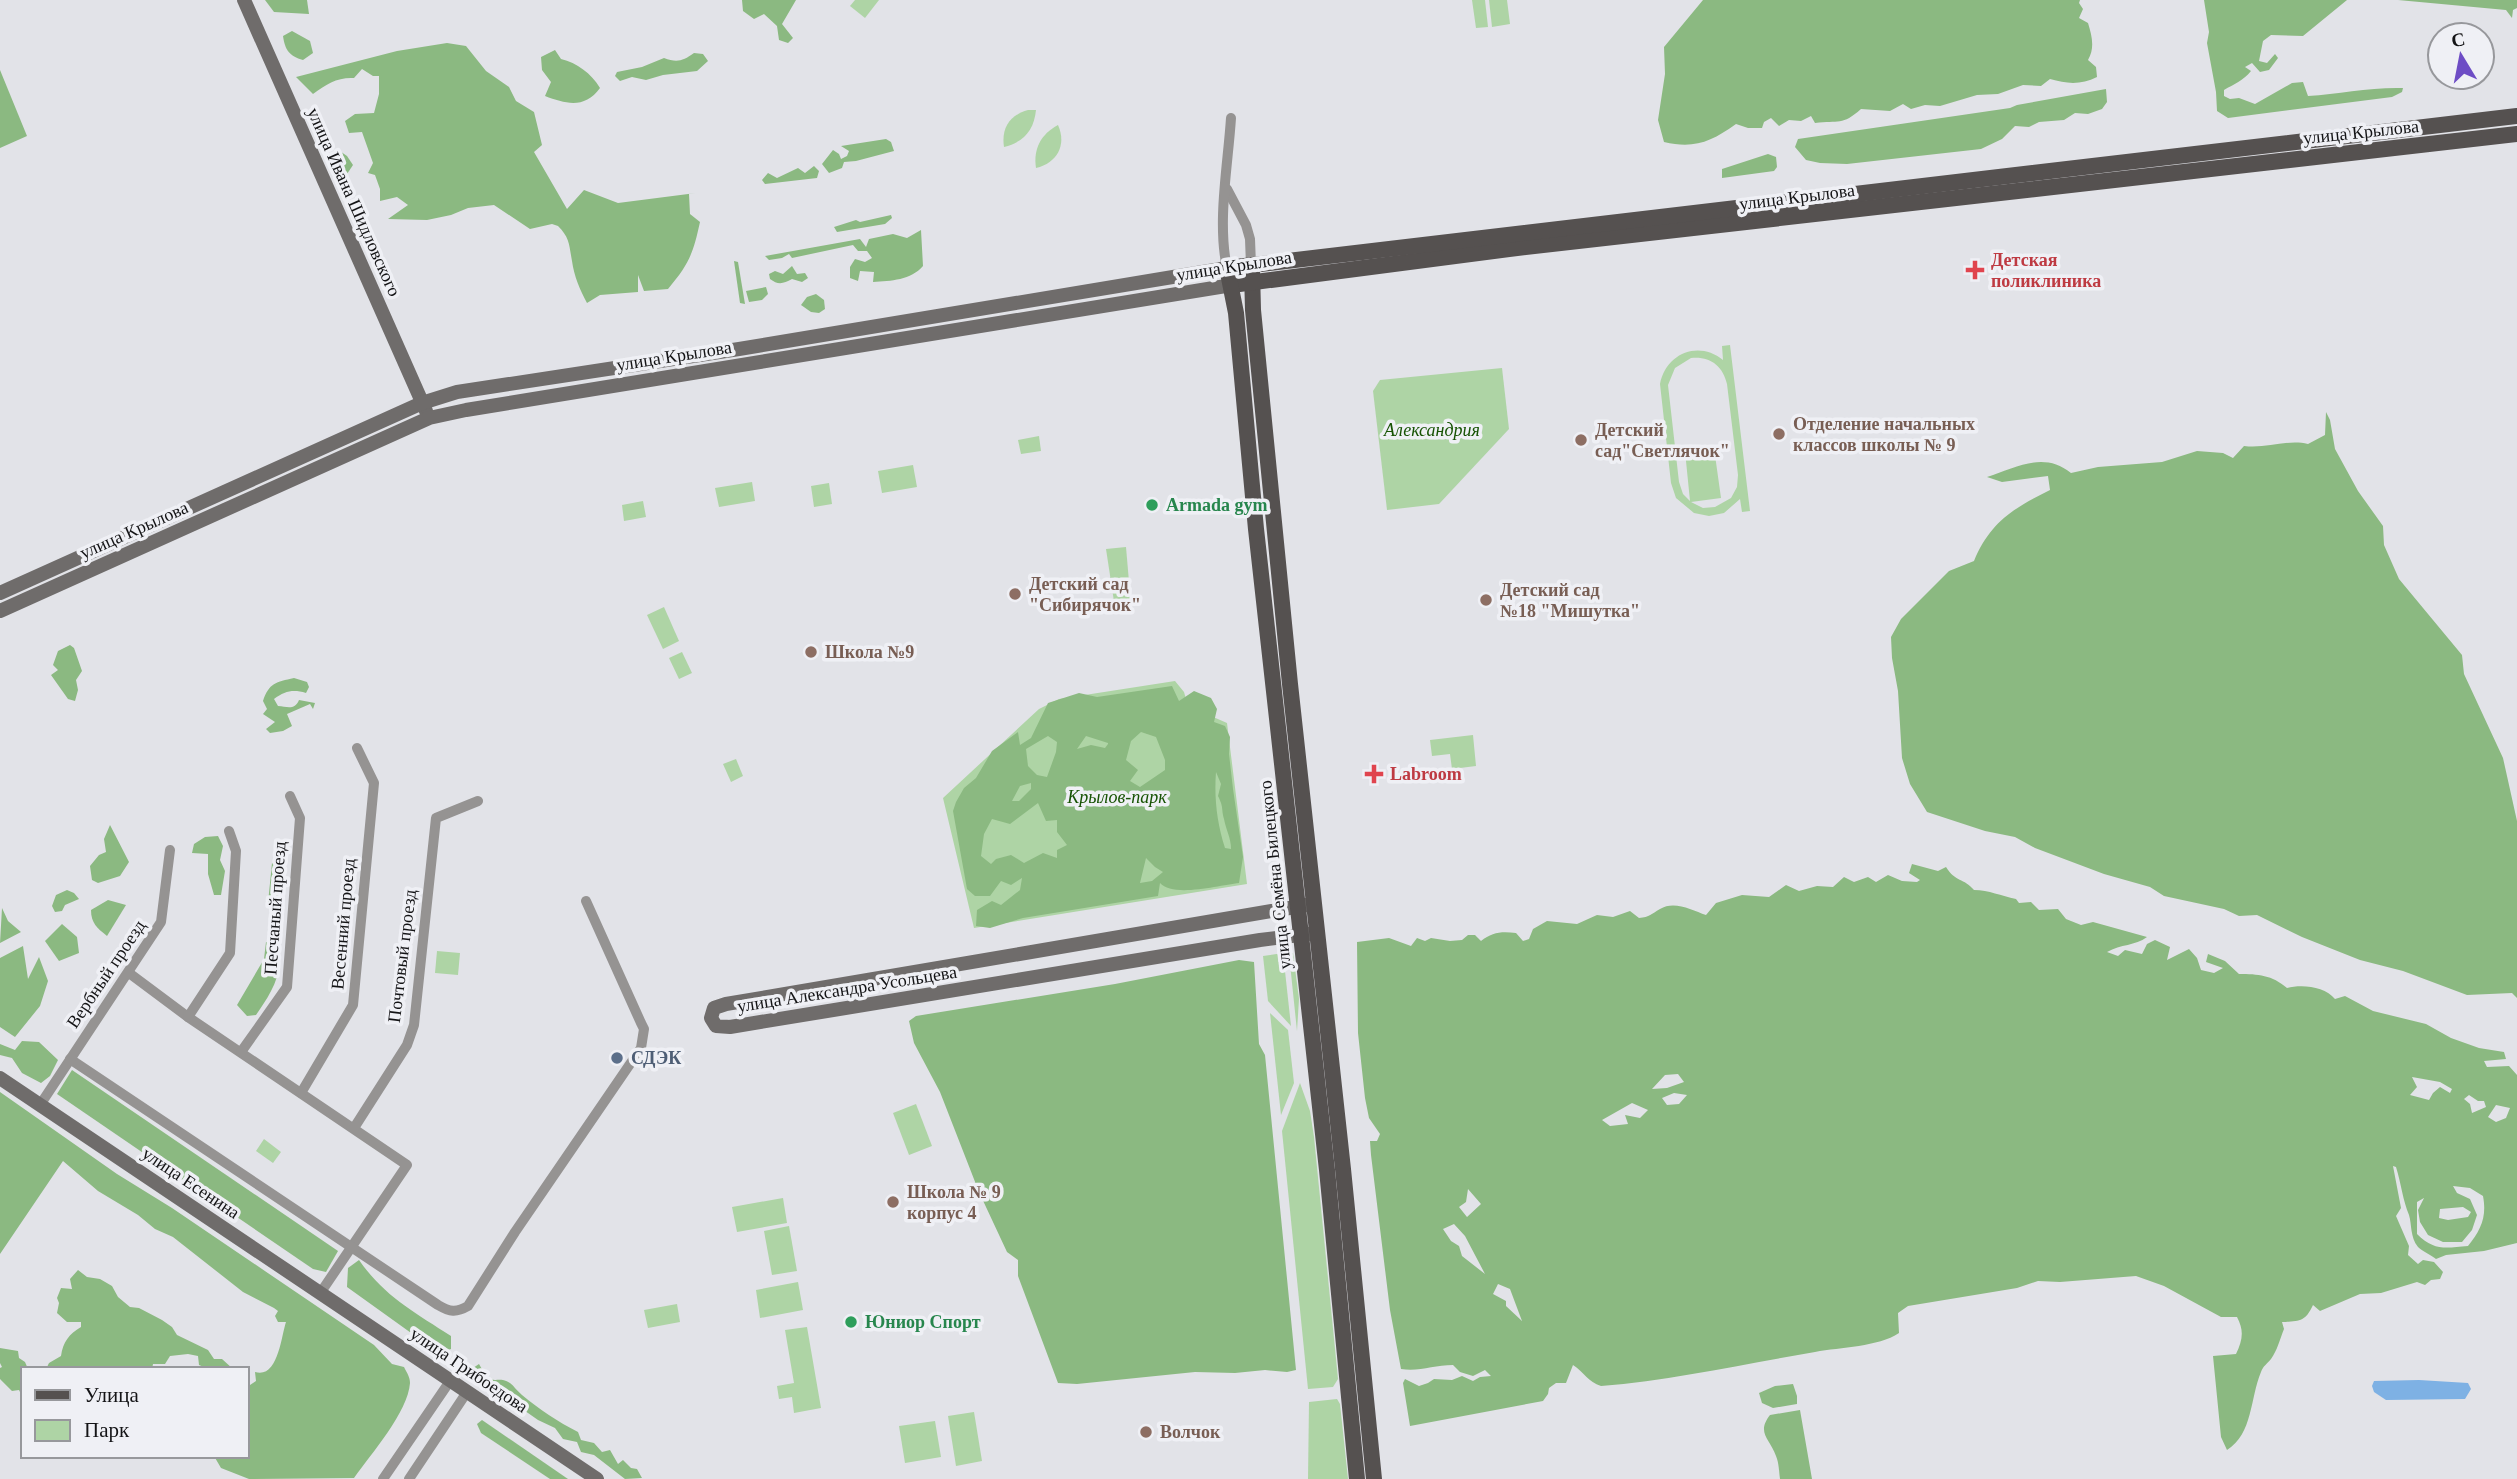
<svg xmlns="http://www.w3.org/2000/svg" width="2517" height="1479" viewBox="0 0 2517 1479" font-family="'Times New Roman',serif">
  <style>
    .green { fill: #aed4a5; fill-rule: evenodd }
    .forest { fill: #8bb981; fill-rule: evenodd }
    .water { fill: #7eb1e4 }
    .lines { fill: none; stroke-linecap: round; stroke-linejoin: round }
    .street { stroke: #959392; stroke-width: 10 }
    .secondary { stroke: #6f6c6b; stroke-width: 14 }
    .primary { stroke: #555150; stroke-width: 16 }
    .health-dot { fill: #e0444e; stroke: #eff0f5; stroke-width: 2.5 }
    .education-dot { fill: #8d6e63; stroke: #eff0f5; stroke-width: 2.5 }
    .leisure-dot { fill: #2e9e5b; stroke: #eff0f5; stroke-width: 2.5 }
    .service-dot { fill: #5c6f8a; stroke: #eff0f5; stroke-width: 2.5 }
    .labels { text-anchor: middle; stroke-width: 7; stroke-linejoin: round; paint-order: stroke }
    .street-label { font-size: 18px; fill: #141416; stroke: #eff0f5 }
    .health-label { font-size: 18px; font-weight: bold; fill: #be3a42; stroke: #eff0f5; text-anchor: start }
    .education-label { font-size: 18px; font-weight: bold; fill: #785e54; stroke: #eff0f5; text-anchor: start }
    .park-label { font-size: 18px; font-style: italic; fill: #175304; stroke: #eff0f5 }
    .leisure-label { font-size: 18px; font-weight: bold; fill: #27864d; stroke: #eff0f5; text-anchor: start }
    .service-label { font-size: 18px; font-weight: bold; fill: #4e5e75; stroke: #eff0f5; text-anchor: start }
  </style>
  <rect width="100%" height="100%" fill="#e2e3e8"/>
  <!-- green -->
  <g class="green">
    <polygon points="855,0 879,0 865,18 850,6"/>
    <polygon points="1472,0 1485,0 1488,27 1476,28"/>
    <polygon points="1489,0 1507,0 1510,24 1492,27"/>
    <path d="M1028,110H1036C1034,130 1024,142 1004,147C1001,128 1010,115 1028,110Z"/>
    <path d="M1058,125C1067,145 1057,163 1036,168C1033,149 1041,134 1058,125Z"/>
    <path d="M1730,345L1750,511L1742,512L1740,499L1724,513L1709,516L1694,513L1676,498L1671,483L1660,384C1666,353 1699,340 1723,360L1722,346ZM1691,358C1710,356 1723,366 1727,384L1738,475L1737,487L1731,498L1715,507L1703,508L1691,502L1721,498L1714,448L1685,451L1690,501L1683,494L1679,482L1668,385L1675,368Z"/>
    <polygon points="1502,368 1509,429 1439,504 1387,510 1373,391 1380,380"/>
    <polygon points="1039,436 1041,451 1021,454 1018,440"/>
    <polygon points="913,465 917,487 882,493 878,471"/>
    <polygon points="752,482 755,501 719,507 715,488"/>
    <polygon points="829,483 832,504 814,507 811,486"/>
    <polygon points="643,501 646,517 624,521 622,505"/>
    <polygon points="1126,547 1131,605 1115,608 1106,549"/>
    <polygon points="664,607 679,641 663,649 647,615"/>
    <polygon points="682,652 692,673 679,679 669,658"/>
    <polygon points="1175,681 1184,692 1188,706 1227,723 1247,884 974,928 943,798 1039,709 1059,699"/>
    <polygon points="1473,735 1476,766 1452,769 1450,754 1432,756 1430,740"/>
    <polygon points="736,759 743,776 731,782 723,764"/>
    <polygon points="437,951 460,953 458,975 435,973"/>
    <polygon points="1283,953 1291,1026 1268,1001 1263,956"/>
    <polygon points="1293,953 1299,999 1297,1031 1289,954"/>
    <polygon points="1270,1013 1288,1030 1294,1083 1281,1115"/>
    <polygon points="1300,1083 1310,1111 1314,1137 1338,1379 1333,1387 1308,1389 1282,1131"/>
    <polygon points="916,1104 932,1146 909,1155 893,1113"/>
    <polygon points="264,1139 281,1152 273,1163 256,1151"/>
    <polygon points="783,1198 787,1223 737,1232 732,1207"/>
    <polygon points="789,1226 797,1271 772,1275 764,1231"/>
    <polygon points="798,1282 803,1310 760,1318 756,1290"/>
    <polygon points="677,1304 680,1322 648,1328 644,1310"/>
    <polygon points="807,1327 821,1408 794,1413 792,1397 779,1399 777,1386 794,1383 785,1330"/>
    <polygon points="1337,1399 1340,1404 1348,1479 1308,1479 1309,1402"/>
    <polygon points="974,1412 982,1461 956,1466 948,1416"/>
    <polygon points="935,1421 941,1457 905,1463 899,1426"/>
  </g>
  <!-- forest -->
  <g class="forest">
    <polygon points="265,0 307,0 309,14 274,12"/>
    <polygon points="742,0 796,0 782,24 793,38 788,43 779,40 777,26 764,14 754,19 743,11"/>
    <path d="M1703,0H2080L2079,3L2083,9L2079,18L2088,23C2092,36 2095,48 2088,60L2096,67L2097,77C2081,85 2067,84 2050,79L2041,86L2023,85L1998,94L1977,95L1940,106L1925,105L1911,109L1903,104L1890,111L1861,109C1842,126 1839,120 1815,123L1811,116L1801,121L1789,120L1779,126L1771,118L1764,122L1762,128H1748L1736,124C1711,142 1694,149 1664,142L1658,120L1665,74L1664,47Z"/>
    <path d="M2204,0H2347L2303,36L2271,35L2263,41L2259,61L2267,63L2275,54L2278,58L2269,70L2260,72L2252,63L2245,67L2251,71C2243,81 2234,84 2224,90V96L2230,99L2239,98L2255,104L2292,83L2303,82L2308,96C2339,94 2371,87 2403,88L2402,92L2392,97L2228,118L2217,111L2216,92L2207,43L2209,32Z"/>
    <polygon points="2398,0 2517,0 2517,8 2513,10 2512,18 2506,10"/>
    <path d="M292,31L310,41L313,53L303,60C289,56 285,50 283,36Z"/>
    <path d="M447,43L466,46L486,71L509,87L516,101L534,112L542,145L534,152L567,209L584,190L618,203L696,193L689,194L690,214L700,222C693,254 689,264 668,289L644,291L638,275V292L600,295L587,303C580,290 574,276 572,261C569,245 570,238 558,226L552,224L530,229L494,205L468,208L451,215L427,220L388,219L408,205L397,197L380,201V189L375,175L368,173L373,163L362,132L349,133L345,121L355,114L374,113L379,94V76H373L362,69L354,78C338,77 326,84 313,94L296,77L397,51Z"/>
    <path d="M555,50L561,59C577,63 591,73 600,88C585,109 566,104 545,96L551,82L542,70L541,57Z"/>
    <path d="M694,53L703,54L708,61L697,71L663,75L646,80L632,77L620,81L615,76L617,72L642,67L664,58C677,63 683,61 694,53Z"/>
    <polygon points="0,70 27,136 0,148"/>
    <polygon points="2106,89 2107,102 2102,109 2088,114 2075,113 2064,120 2039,122 2029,127 2015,126 2002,139 1981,149 1847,164 1820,163 1806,160 1795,147 1798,139 2010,108 2017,105"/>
    <polygon points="886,139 891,142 894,151 856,161 844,162 842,168 829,173 822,164 833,150 839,154 841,159 847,156 849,151 841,146"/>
    <polygon points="337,149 347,156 353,165 345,177 340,180 335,177 331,166 331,155"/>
    <polygon points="1768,154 1776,157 1777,167 1774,171 1722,178 1722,169"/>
    <polygon points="814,166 819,171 817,178 765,184 762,180 768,173 777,178 798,168 805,173"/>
    <polygon points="891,215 892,218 885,224 837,232 834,227 856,220 860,222"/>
    <path d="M921,230L923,266C911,280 891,281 873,282L874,272L860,271L858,281L850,278V267L855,259L865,262L872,258L867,251H858L853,245L792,258L789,254L782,258L769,260L765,256L860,239L866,247L869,239L893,234L907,238Z"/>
    <polygon points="734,261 738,262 745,304 740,303"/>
    <path d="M792,266L797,274L805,273L808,278L802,282L792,279C783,284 778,285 770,279L769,274L775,271L783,274Z"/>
    <polygon points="766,287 768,294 762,300 749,302 746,291"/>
    <polygon points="816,294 824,300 825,309 819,313 811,312 801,305 807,297"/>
    <path d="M2326,412L2330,420L2335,449L2358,491L2383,526L2384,545L2399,579L2462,655L2464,674L2503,758L2517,821V998L2512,993L2467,995L2403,971L2360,960L2302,937L2257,915L2239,916L2224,909L2164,896L2150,887L2104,874L2035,848L2015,837L1985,831L1927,812L1910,784L1902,758L1898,691L1892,658L1891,637L1901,619L1949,571L1974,561C1990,522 2014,508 2050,490L2048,476L2002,482L1987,477C2017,467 2044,451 2071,473L2098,467L2162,462L2197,451L2223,453L2233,458L2244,446C2266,449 2287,439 2308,444L2325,435Z"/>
    <polygon points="70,645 74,648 82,671 76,680 78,690 75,701 68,699 51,675 58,670 53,665 58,651"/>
    <path d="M294,678L307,682L309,687L306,693C293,689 285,691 274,699L278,706C288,707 295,710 299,700L315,703L313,709L310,704L287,714L292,726L283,731L270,733L266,729L275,722L263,714L267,709L263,701C269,683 276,682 294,678Z"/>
    <path d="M1172,686L1179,701L1194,691L1211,698L1217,709L1214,722L1225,726L1230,737L1229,754L1233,789L1243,857L1239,883C1220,885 1173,898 1160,883L1158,896L1023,918L990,928L976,926L977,910L992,901L1001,905L1020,890L1022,878L1011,885L1001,881L990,896H975L967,889L953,811L956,802L964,788L976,778L992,751L1018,732L1020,745L1031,738L1048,703L1079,693L1097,697ZM1141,732L1156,737L1165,760V770L1140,787L1130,781L1138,770L1126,760L1131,741ZM1048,736L1057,742L1056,752L1047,777L1037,775L1028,766L1026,749ZM1086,736L1108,743V744L1105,748L1091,745L1077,749ZM1216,772L1221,784L1218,796C1224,808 1221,808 1224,819C1226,830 1231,838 1231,849L1225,848C1217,823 1214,798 1216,772ZM1031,783V789L1019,801H1012L1020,786ZM1038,803L1046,821L1057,820V832L1067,845L1057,850V858L1043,853L1024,863L1011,855L996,859L991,864L981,856L984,834L992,819L1010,824ZM1146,858L1155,867L1163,872L1152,881L1140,883Z"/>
    <polygon points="110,825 129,862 120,876 98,883 92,880 90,866 99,855 106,852 104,839"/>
    <polygon points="218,836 223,846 220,860 225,871 221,895 214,895 208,874 208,854 192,853 194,844 205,837"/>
    <polygon points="272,863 283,870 278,883 277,903 268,903"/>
    <path d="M1912,864L1938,871L1946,867C1955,882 1964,878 1974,890C1989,890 2001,896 2016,899L2019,903L2031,902L2039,910L2058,909L2066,919L2081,925L2093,922L2147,937C2135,946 2121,944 2107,952L2118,956L2125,950L2142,954L2147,944L2155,940L2170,947L2167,960L2189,949L2197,958L2201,970L2214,973L2223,968L2206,962L2208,954L2225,961L2239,974C2258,974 2272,975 2287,988C2301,984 2325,986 2335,999L2345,996L2373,1011L2426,1024L2451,1038L2479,1048L2504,1052L2506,1059L2484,1061L2487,1067L2509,1066L2517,1075V1243L2484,1251L2446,1255L2436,1259C2431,1255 2422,1251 2418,1247C2410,1237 2412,1225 2409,1215C2403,1201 2401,1183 2396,1167L2393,1166L2401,1208L2396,1216L2409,1246L2408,1255L2418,1264L2423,1260L2434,1262L2443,1272L2440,1279L2431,1280L2425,1285L2417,1282L2381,1293L2360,1294L2320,1311L2313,1305C2305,1322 2300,1321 2282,1322L2284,1329C2280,1339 2277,1351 2271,1359C2267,1364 2263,1366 2261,1372C2250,1398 2253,1434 2227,1450L2221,1437L2213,1356L2236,1354C2243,1340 2244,1330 2237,1317H2221L2164,1286L2136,1276L2060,1282L2038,1281L2017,1288L1908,1306L1898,1313L1899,1333C1878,1347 1841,1347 1815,1352C1744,1364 1673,1380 1601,1386C1588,1382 1584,1372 1573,1365L1566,1383H1556L1549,1388L1548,1394L1543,1401L1410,1426L1403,1383L1405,1379L1419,1386L1428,1383L1434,1379L1452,1380L1462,1376L1473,1381L1480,1377L1491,1376L1485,1370L1473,1376L1460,1372L1453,1365C1434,1365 1419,1372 1401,1369L1390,1310L1371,1155L1370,1141H1377L1380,1134L1369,1118L1365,1098L1358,1033L1357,942L1389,938L1411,946L1417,938L1425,941L1431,938L1450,941L1462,940L1468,935H1475L1481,941C1492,932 1502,931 1516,933L1523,941L1529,939L1533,929L1547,921L1577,924L1597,915L1613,917L1630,911L1639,918C1650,917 1651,914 1660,909C1674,900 1692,910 1706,915L1716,903L1742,895L1769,897L1786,885L1799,891L1817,886L1833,887L1844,877L1854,882L1868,877L1876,882L1888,875L1902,881L1917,882L1920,880L1909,873ZM1678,1074L1684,1082L1667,1088L1652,1089L1665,1075ZM2412,1077L2440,1082L2452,1089L2450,1093L2440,1087L2433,1093L2429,1100L2410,1095L2417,1087ZM1674,1093L1687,1095L1679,1104L1667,1105L1662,1098ZM2469,1095L2478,1101H2484L2486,1107L2472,1113L2470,1104L2464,1099ZM1632,1103L1648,1110L1640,1118L1625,1115L1628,1124L1610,1126L1602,1120ZM2496,1105L2510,1108L2506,1118L2496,1122L2488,1117ZM2453,1186L2470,1188L2483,1196C2487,1217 2481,1230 2468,1246C2445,1248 2434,1251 2417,1234V1202L2424,1198L2418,1210L2420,1222L2428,1235L2443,1242H2462L2472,1230L2477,1215L2470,1199L2457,1193ZM1468,1189L1481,1204L1467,1217L1459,1207L1466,1202ZM2463,1207L2471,1212L2468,1217L2448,1220L2439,1218L2440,1209ZM1454,1224L1465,1236L1485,1274L1462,1256L1459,1246L1451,1241L1443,1229ZM1498,1284L1510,1289L1522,1321L1506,1306V1301L1493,1294Z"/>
    <polygon points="67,890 74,893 79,899 65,905 62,911 55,912 52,906 56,895"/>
    <path d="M108,900L126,905L107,936C97,928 91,923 91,910Z"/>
    <polygon points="2,908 8,921 21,932 0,943"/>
    <polygon points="62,924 77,937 79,953 59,961 45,941"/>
    <path d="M266,942L273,944C288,970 270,994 256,1015L247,1016L237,1005L264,959Z"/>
    <polygon points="23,946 28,979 39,957 48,981 40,1006 15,1037 0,1027 0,958"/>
    <polygon points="1239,960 1254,962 1259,1044 1265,1055 1296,1370 1287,1372 1265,1370 1235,1373 1195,1372 1077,1384 1058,1383 1018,1276 1018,1260 1007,1252 979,1192 940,1092 914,1043 909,1021 916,1016 1115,984"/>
    <polygon points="22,1041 39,1042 58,1060 50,1076 41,1083 22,1073 12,1058 0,1055 0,1044 15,1050"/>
    <polygon points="72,1070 338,1251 326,1272 313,1269 57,1094"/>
    <path d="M0,1092L117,1174L172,1208L374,1345L392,1364L404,1367C407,1373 410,1377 410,1383C408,1412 371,1454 354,1478L249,1479L221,1468L214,1456H247V1387L256,1381L255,1372C278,1379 281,1337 286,1322H278L275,1316L278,1311L274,1308L243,1292L173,1237L155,1229L138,1215L98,1191L63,1161L0,1254Z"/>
    <path d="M359,1260C384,1296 414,1312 451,1336V1349L439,1353L347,1287L348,1268Z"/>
    <path d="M78,1270L87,1277L100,1279L112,1286L118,1297L130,1307L139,1308L162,1320L172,1327L177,1335L208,1350L214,1359H222L233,1369H209L199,1365L198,1356L188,1354L170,1356L165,1364H153L152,1369H46L49,1363L61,1356C63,1342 69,1334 81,1327V1322H67L57,1313L59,1303L57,1298L61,1288L72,1289L70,1279Z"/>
    <polygon points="0,1348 18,1351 19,1358 25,1362 28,1369 23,1369 23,1398 19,1390 12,1391 0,1379 0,1368 2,1367 0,1363"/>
    <path d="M479,1364C493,1390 495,1374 510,1383C514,1386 517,1391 522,1395C539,1409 558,1422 578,1432L581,1440L594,1443L602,1452L610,1450L618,1464L623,1460L631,1468L637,1469L642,1478L625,1479L594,1455L581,1452L577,1442L563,1439L555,1428L538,1420L508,1399L498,1396L480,1377L474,1375L473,1368Z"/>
    <polygon points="1793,1384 1797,1396 1797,1404 1773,1408 1762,1403 1759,1393 1775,1386"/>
    <path d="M1800,1410L1812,1479H1780C1779,1472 1779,1463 1776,1456C1770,1439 1756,1433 1770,1415Z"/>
    <polygon points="482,1420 568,1479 550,1479 481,1433 477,1424"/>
  </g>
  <!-- water -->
  <polygon class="water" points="2419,1380 2468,1383 2471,1389 2465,1399 2386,1400 2374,1392 2372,1386 2374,1381"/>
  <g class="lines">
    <!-- street -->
    <g class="street">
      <polyline points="1227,189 1246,225 1250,239 1251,265"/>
      <path d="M1227,268C1217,222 1228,165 1231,118"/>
      <polyline points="129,973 188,1017 407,1165 321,1292"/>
      <polyline points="188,1017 230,953 236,851 229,831"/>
      <polyline points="241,1052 287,987 300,818 290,796"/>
      <path d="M70,1059L438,1305C450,1312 456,1313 468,1306L515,1232L641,1048L644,1029L641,1023L586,901"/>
      <polyline points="301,1093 353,1005 374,783 357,748"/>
      <polyline points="40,1105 161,922 170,850"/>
      <polyline points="354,1128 407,1045 414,1025 436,818 478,801"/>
      <polyline points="383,1479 450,1381"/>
      <polyline points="409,1479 467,1392"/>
    </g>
    <!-- secondary -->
    <g class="secondary">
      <polyline points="244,0 426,411"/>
      <polyline points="0,593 422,403 457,392 739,349 1227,268"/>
      <polyline points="0,611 429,418 466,410 1232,285"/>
      <polyline points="1307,905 726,1004 714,1008 711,1018 716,1026 730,1027 1260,940 1316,933"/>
      <polyline points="0,1078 597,1479"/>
    </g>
    <!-- primary -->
    <g class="primary">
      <polyline points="1252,271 1253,310 1290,684 1343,1169 1374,1479"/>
      <polyline points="1232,285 1509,249 2517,134"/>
      <polyline points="1357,1479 1327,1170 1256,529 1236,313 1227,268 2517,116"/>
    </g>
  </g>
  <!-- markers -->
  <g class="health-dot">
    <path d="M1971.5 259.5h7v7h7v7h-7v7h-7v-7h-7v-7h7z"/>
    <path d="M1370.5 763.5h7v7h7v7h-7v7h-7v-7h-7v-7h7z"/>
  </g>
  <g class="education-dot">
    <circle cx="1779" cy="434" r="7"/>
    <circle cx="1581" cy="440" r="7"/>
    <circle cx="1015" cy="594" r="7"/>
    <circle cx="1486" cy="600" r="7"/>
    <circle cx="811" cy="652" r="7"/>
    <circle cx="893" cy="1202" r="7"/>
    <circle cx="1146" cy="1432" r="7"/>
  </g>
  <g class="leisure-dot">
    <circle cx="1152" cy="505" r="7"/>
    <circle cx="851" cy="1322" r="7"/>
  </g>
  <circle class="service-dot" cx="617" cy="1058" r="7"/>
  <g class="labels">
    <!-- street labels -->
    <g class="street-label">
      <text transform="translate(2361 132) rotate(-6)" y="6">улица Крылова</text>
      <text transform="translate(1797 197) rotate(-7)" y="6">улица Крылова</text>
      <text transform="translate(354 202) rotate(66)" y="6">улица Ивана Шидловского</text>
      <text transform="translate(1234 266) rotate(-9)" y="6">улица Крылова</text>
      <text transform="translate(674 356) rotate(-9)" y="6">улица Крылова</text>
      <text transform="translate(134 530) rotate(-24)" y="6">улица Крылова</text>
      <text transform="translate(1275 875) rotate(-96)" y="6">улица Семёна Билецкого</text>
      <text transform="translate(275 908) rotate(-86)" y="6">Песчаный проезд</text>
      <text transform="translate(343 924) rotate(-85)" y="6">Весенний проезд</text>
      <text transform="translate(402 956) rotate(-83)" y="6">Почтовый проезд</text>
      <text transform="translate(106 974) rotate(-56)" y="6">Вербный проезд</text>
      <text transform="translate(847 989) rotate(-9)" y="6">улица Александра Усольцева</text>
      <text transform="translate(191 1183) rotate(34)" y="6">улица Есенина</text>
      <text transform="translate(469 1370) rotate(34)" y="6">улица Грибоедова</text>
    </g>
    <!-- health labels -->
    <g class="health-label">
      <text x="1991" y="266">Детская<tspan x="1991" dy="21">поликлиника</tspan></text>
      <text x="1390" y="780">Labroom</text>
    </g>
    <!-- education labels -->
    <g class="education-label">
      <text x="1793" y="430">Отделение начальных<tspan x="1793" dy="21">классов школы № 9</tspan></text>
      <text x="1595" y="436">Детский<tspan x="1595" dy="21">сад"Светлячок"</tspan></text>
      <text x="1029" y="590">Детский сад<tspan x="1029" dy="21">"Сибирячок"</tspan></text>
      <text x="1500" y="596">Детский сад<tspan x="1500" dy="21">№18 "Мишутка"</tspan></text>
      <text x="825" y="658">Школа №9</text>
      <text x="907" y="1198">Школа № 9<tspan x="907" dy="21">корпус 4</tspan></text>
      <text x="1160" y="1438">Волчок</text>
    </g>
    <!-- park labels -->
    <g class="park-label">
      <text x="1432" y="436">Александрия</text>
      <text x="1117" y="803">Крылов-парк</text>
    </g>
    <!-- leisure labels -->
    <g class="leisure-label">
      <text x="1166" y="511">Armada gym</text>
      <text x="865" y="1328">Юниор Спорт</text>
    </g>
    <!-- service labels -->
    <g class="service-label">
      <text x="631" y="1064">СДЭК</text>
    </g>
  </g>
  <!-- legend -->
  <rect x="21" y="1367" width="228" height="91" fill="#eff0f5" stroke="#97989c" stroke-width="2"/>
  <rect x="35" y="1390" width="35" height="10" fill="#555150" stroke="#97989c" stroke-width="2"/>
  <text x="84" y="1402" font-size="21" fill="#141416">Улица</text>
  <rect x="35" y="1420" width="35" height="21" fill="#aed4a5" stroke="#97989c" stroke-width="2"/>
  <text x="84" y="1437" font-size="21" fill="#141416">Парк</text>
  <!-- north arrow -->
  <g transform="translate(2461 56) rotate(350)"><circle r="33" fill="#eff0f5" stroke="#97989c" stroke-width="2"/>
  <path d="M0-5L12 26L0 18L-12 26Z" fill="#6d4cc5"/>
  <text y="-10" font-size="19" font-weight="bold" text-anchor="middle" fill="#141416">С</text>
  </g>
</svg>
